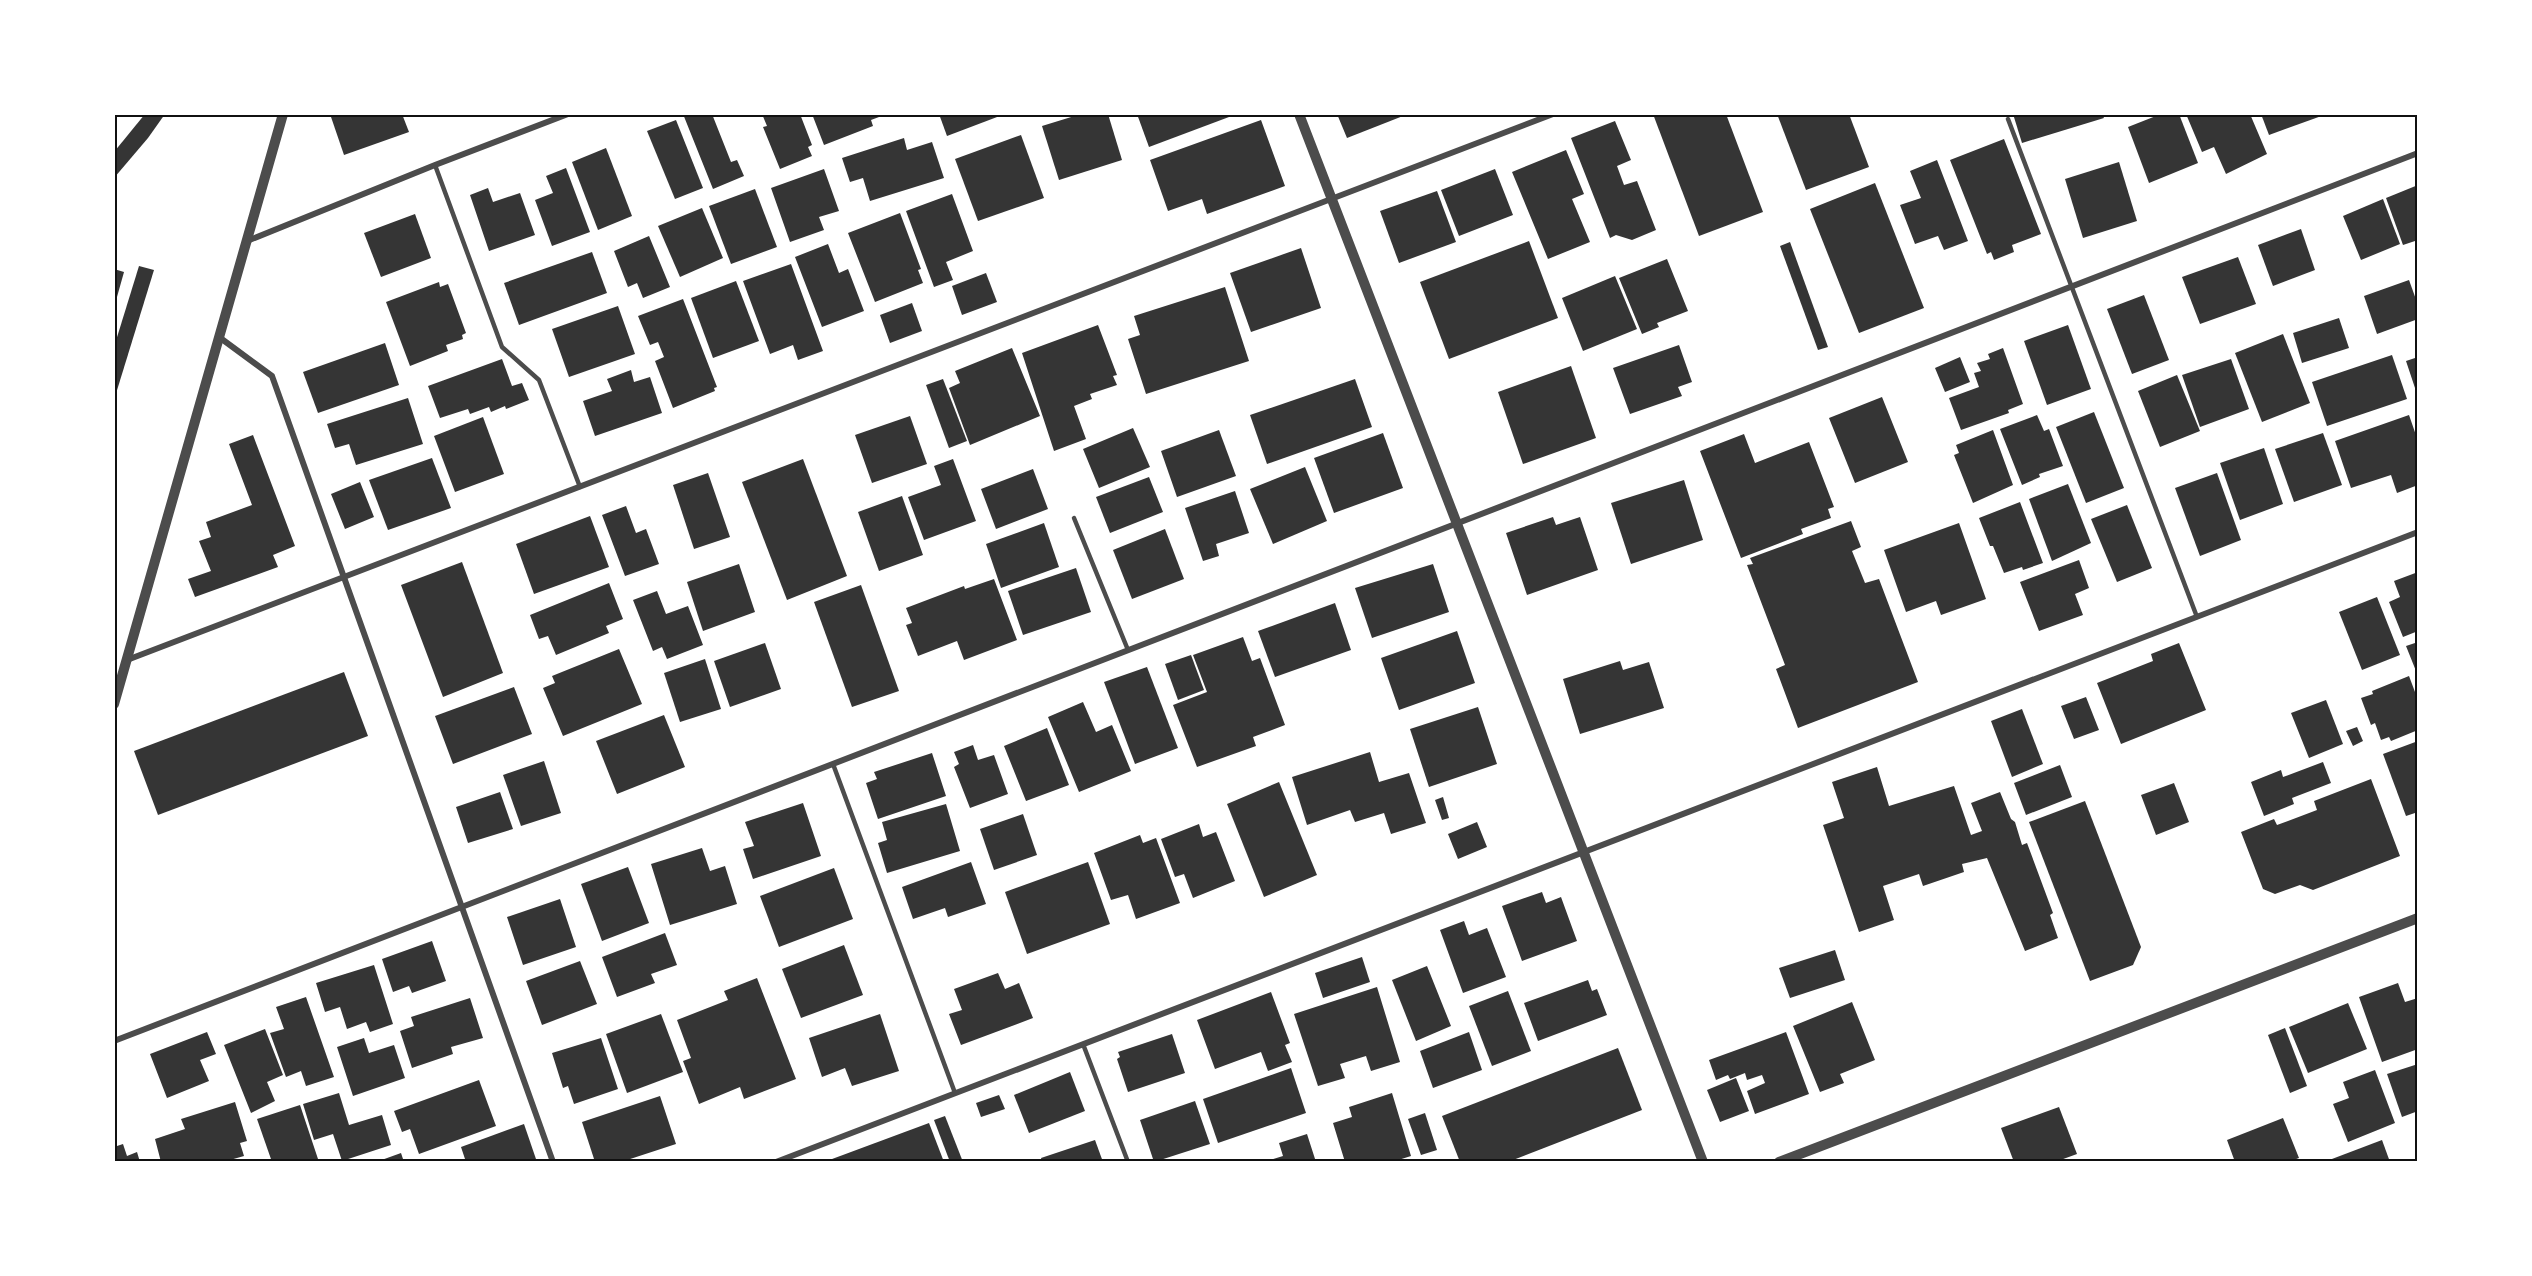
<svg xmlns="http://www.w3.org/2000/svg" width="2532" height="1276" viewBox="0 0 2532 1276" font-family="'PT Serif',serif">
  <style>
    .building { fill: #353535 }
    .lines { fill: none; stroke-linecap: round; stroke-linejoin: round }
    .service { stroke: #4c4c4c; stroke-width: 4.5 }
    .minor { stroke: #4c4c4c; stroke-width: 6 }
    .tertiary { stroke: #4c4c4c; stroke-width: 10 }
    .neatline { fill: none; stroke: #111; stroke-width: 2 }
  </style>
  <rect width="100%" height="100%" fill="#fff"/>
  <!-- building -->
  <g class="building">
    <polygon points="145,114 165,114 148,138 114,178 114,152"/>
    <polygon points="330,114 402,114 409,132 344,155"/>
    <polygon points="683,114 712,114 731,162 737,160 744,176 713,189"/>
    <polygon points="762,114 800,114 812,145 808,147 812,156 780,169 763,127 767,126"/>
    <polygon points="812,114 887,114 871,120 873,126 824,145"/>
    <polygon points="939,114 1005,114 947,136"/>
    <polygon points="1081,114 1108,114 1122,160 1059,180 1042,126"/>
    <polygon points="1137,114 1237,114 1149,147"/>
    <polygon points="1337,114 1402,114 1403,116 1347,138"/>
    <polygon points="1653,114 1726,114 1763,212 1699,236"/>
    <polygon points="1777,114 1849,114 1869,167 1806,190"/>
    <polygon points="2013,114 2102,114 2104,118 2022,143"/>
    <polygon points="2161,114 2179,114 2198,163 2149,183 2128,127"/>
    <polygon points="2186,114 2250,114 2267,154 2226,174 2214,147 2202,152"/>
    <polygon points="2261,114 2327,114 2269,135"/>
    <polygon points="676,120 703,188 675,199 647,131"/>
    <polygon points="1261,120 1285,186 1207,214 1202,199 1168,211 1150,160"/>
    <polygon points="1615,121 1631,160 1617,166 1624,185 1637,181 1656,230 1632,240 1616,235 1610,238 1571,138"/>
    <polygon points="1021,135 1044,198 978,221 955,159"/>
    <polygon points="904,138 907,150 932,142 944,178 870,201 863,178 850,182 842,158"/>
    <polygon points="2004,139 2041,234 2012,245 2014,252 1994,260 1991,252 1987,254 1950,160"/>
    <polygon points="606,148 632,216 598,230 572,162"/>
    <polygon points="1566,150 1584,194 1572,199 1590,242 1548,259 1512,172"/>
    <polygon points="1937,160 1968,241 1944,250 1938,236 1915,244 1900,205 1921,198 1910,171"/>
    <polygon points="2119,162 2137,221 2083,238 2065,179"/>
    <polygon points="566,168 590,232 552,246 535,200 553,193 546,176"/>
    <polygon points="824,169 839,211 819,217 824,230 790,242 771,188"/>
    <polygon points="1495,169 1513,215 1459,236 1441,190"/>
    <polygon points="1875,183 1924,308 1859,333 1810,209"/>
    <polygon points="2418,185 2418,240 2403,245 2386,198"/>
    <polygon points="488,188 493,202 520,193 535,235 489,251 470,195"/>
    <polygon points="755,189 777,247 731,264 709,206"/>
    <polygon points="1437,191 1456,242 1399,263 1380,211"/>
    <polygon points="952,194 973,251 946,262 953,280 934,287 906,211"/>
    <polygon points="2383,199 2400,244 2361,260 2343,216"/>
    <polygon points="702,208 723,258 680,277 658,226"/>
    <polygon points="900,213 921,269 918,270 923,283 875,302 848,233"/>
    <polygon points="415,214 431,258 381,277 364,233"/>
    <polygon points="2301,229 2315,270 2273,286 2258,245"/>
    <polygon points="649,236 670,287 643,298 637,283 628,287 614,251"/>
    <polygon points="1529,241 1558,318 1449,359 1420,282"/>
    <polygon points="1790,242 1828,347 1818,350 1780,246"/>
    <polygon points="828,244 839,273 848,269 864,311 822,327 795,257"/>
    <polygon points="1301,248 1321,308 1251,332 1230,273"/>
    <polygon points="592,252 607,293 519,325 504,283"/>
    <polygon points="2238,257 2256,304 2200,324 2182,277"/>
    <polygon points="1667,259 1688,311 1657,323 1659,327 1642,334 1619,278"/>
    <polygon points="791,264 823,351 798,360 793,345 770,354 743,281"/>
    <polygon points="139,266 154,270 114,400 114,347"/>
    <polygon points="114,269 124,272 115,304 114,303"/>
    <polygon points="986,273 997,302 962,315 952,286"/>
    <polygon points="1615,276 1637,329 1583,351 1562,298"/>
    <polygon points="2409,280 2418,305 2418,319 2377,334 2364,296"/>
    <polygon points="736,281 759,341 713,358 691,298"/>
    <polygon points="439,282 440,287 448,284 466,333 462,335 463,339 446,345 448,351 410,366 386,302"/>
    <polygon points="1225,287 1249,361 1146,394 1128,339 1140,335 1134,316"/>
    <polygon points="2144,295 2169,360 2132,374 2107,309"/>
    <polygon points="683,299 717,387 714,388 715,391 673,408 655,361 664,357 658,342 650,345 638,316"/>
    <polygon points="912,303 922,331 890,343 880,315"/>
    <polygon points="618,306 635,354 569,377 552,329"/>
    <polygon points="2339,318 2349,348 2302,363 2293,333"/>
    <polygon points="1098,325 1117,375 1113,376 1117,385 1090,394 1092,399 1074,406 1086,439 1054,451 1022,353"/>
    <polygon points="2068,325 2091,389 2047,405 2024,341"/>
    <polygon points="2283,334 2310,403 2262,422 2235,353"/>
    <polygon points="385,343 399,385 318,413 303,372"/>
    <polygon points="1679,345 1692,382 1678,387 1682,396 1630,414 1613,368"/>
    <polygon points="1012,348 1040,416 970,445 949,388 960,383 955,371"/>
    <polygon points="2003,348 2023,404 2008,410 2009,413 1961,430 1949,398 1979,387 1974,373 1981,371 1977,363 1990,359 1988,354"/>
    <polygon points="2392,355 2407,399 2327,426 2312,382"/>
    <polygon points="1960,357 1970,382 1945,392 1935,368"/>
    <polygon points="2418,357 2418,397 2406,361"/>
    <polygon points="502,359 512,386 522,383 529,400 506,409 505,406 491,412 489,407 470,414 468,409 440,418 428,386"/>
    <polygon points="2231,359 2249,409 2200,427 2182,375"/>
    <polygon points="1571,366 1596,438 1523,464 1498,392"/>
    <polygon points="631,370 634,382 650,377 662,413 595,436 583,401 612,391 607,379"/>
    <polygon points="2177,375 2200,431 2160,447 2138,391"/>
    <polygon points="943,379 967,441 949,448 926,385"/>
    <polygon points="1355,379 1372,427 1267,464 1250,415"/>
    <polygon points="1882,397 1908,462 1855,483 1829,418"/>
    <polygon points="408,398 423,444 356,465 349,444 335,448 327,424"/>
    <polygon points="2094,412 2124,488 2086,503 2056,427"/>
    <polygon points="2037,415 2044,431 2049,429 2063,466 2039,474 2040,477 2022,485 2000,429"/>
    <polygon points="2409,415 2418,441 2418,485 2397,493 2391,475 2351,488 2335,441"/>
    <polygon points="910,416 927,464 872,483 855,435"/>
    <polygon points="483,417 504,474 455,492 434,436"/>
    <polygon points="1133,428 1150,467 1099,488 1083,449"/>
    <polygon points="1219,430 1236,476 1177,497 1161,451"/>
    <polygon points="1993,430 2013,485 1973,503 1954,455 1959,453 1956,445"/>
    <polygon points="1383,433 1403,488 1334,513 1314,458"/>
    <polygon points="2323,433 2342,485 2294,502 2275,449"/>
    <polygon points="1744,434 1755,463 1809,442 1834,507 1828,509 1831,518 1801,529 1803,534 1741,558 1700,451"/>
    <polygon points="253,435 295,546 273,555 278,567 195,597 188,579 211,571 199,541 211,537 206,522 252,505 229,444"/>
    <polygon points="2264,448 2283,504 2240,520 2220,463"/>
    <polygon points="432,458 451,508 388,530 369,480"/>
    <polygon points="803,459 847,576 787,600 742,482"/>
    <polygon points="953,459 976,521 924,540 908,497 941,485 934,466"/>
    <polygon points="1305,467 1327,521 1273,544 1250,489"/>
    <polygon points="1033,469 1048,509 996,529 981,489"/>
    <polygon points="708,473 730,537 694,549 673,485"/>
    <polygon points="2217,473 2241,540 2200,556 2175,488"/>
    <polygon points="1149,477 1163,512 1110,533 1096,497"/>
    <polygon points="1684,480 1703,540 1631,564 1611,503"/>
    <polygon points="360,482 374,517 345,529 331,494"/>
    <polygon points="2068,484 2091,543 2052,561 2029,499"/>
    <polygon points="1235,491 1249,533 1216,544 1219,556 1203,561 1185,508"/>
    <polygon points="902,496 923,555 879,571 858,512"/>
    <polygon points="2020,502 2043,563 2023,570 2022,567 2004,573 1993,546 1990,546 1979,518"/>
    <polygon points="2127,505 2152,568 2117,582 2091,519"/>
    <polygon points="626,506 636,533 646,529 659,564 625,576 602,515"/>
    <polygon points="590,516 609,567 534,594 516,544"/>
    <polygon points="1553,517 1556,525 1580,517 1598,570 1527,595 1506,533"/>
    <polygon points="1851,521 1861,547 1852,551 1865,583 1879,579 1918,682 1798,728 1776,669 1785,665 1747,565 1753,564 1750,558"/>
    <polygon points="1044,523 1059,567 1001,588 986,544"/>
    <polygon points="1959,523 1986,599 1941,615 1936,601 1906,612 1884,550"/>
    <polygon points="1165,529 1184,579 1132,599 1113,550"/>
    <polygon points="2079,560 2089,588 2075,594 2083,615 2039,631 2020,582"/>
    <polygon points="462,562 503,673 443,697 401,585"/>
    <polygon points="739,564 755,612 703,631 687,582"/>
    <polygon points="1433,564 1449,612 1372,638 1355,588"/>
    <polygon points="1076,568 1091,612 1023,635 1008,591"/>
    <polygon points="2418,572 2418,631 2403,637 2389,602 2400,597 2394,581"/>
    <polygon points="994,579 1017,640 964,660 957,641 918,656 906,625 912,623 906,608 964,586 965,589"/>
    <polygon points="609,583 623,619 606,626 609,633 556,655 548,636 539,639 530,615"/>
    <polygon points="861,585 899,691 852,707 814,602"/>
    <polygon points="657,591 666,614 688,606 703,645 667,659 662,647 653,651 633,600"/>
    <polygon points="2377,597 2400,655 2362,670 2339,612"/>
    <polygon points="1335,603 1351,650 1275,677 1258,631"/>
    <polygon points="1457,631 1475,683 1399,710 1381,658"/>
    <polygon points="1243,637 1252,661 1260,658 1285,725 1253,737 1256,746 1197,767 1173,705 1207,692 1193,655"/>
    <polygon points="2418,642 2418,676 2406,646"/>
    <polygon points="765,643 781,689 730,707 714,661"/>
    <polygon points="2179,643 2206,710 2121,744 2097,683 2153,661 2151,654"/>
    <polygon points="619,649 642,704 563,736 543,688 555,683 552,676"/>
    <polygon points="1191,655 1204,690 1178,700 1165,664"/>
    <polygon points="705,659 721,709 680,722 664,673"/>
    <polygon points="1620,661 1623,670 1649,662 1664,708 1580,734 1563,679"/>
    <polygon points="1147,667 1178,748 1135,764 1104,682"/>
    <polygon points="344,672 368,736 158,815 134,751"/>
    <polygon points="2409,676 2418,700 2418,730 2391,741 2389,737 2381,740 2375,723 2371,725 2361,698 2373,694 2372,691"/>
    <polygon points="514,687 532,734 453,764 435,716"/>
    <polygon points="2086,697 2099,730 2074,739 2061,706"/>
    <polygon points="2326,700 2343,744 2309,758 2291,713"/>
    <polygon points="1083,702 1096,732 1112,725 1131,771 1079,792 1048,717"/>
    <polygon points="1478,707 1497,764 1429,787 1410,729"/>
    <polygon points="2022,709 2043,764 2012,777 1991,721"/>
    <polygon points="664,715 685,767 617,794 596,741"/>
    <polygon points="2357,727 2363,741 2353,746 2346,731"/>
    <polygon points="1047,728 1069,785 1026,801 1004,746"/>
    <polygon points="2418,741 2418,812 2406,816 2383,754"/>
    <polygon points="973,745 978,760 994,755 1008,794 970,808 954,767 959,764 954,752"/>
    <polygon points="1370,752 1379,782 1409,773 1426,823 1391,834 1384,813 1355,822 1350,810 1307,825 1292,777"/>
    <polygon points="932,753 946,796 878,819 866,783 877,779 874,772"/>
    <polygon points="544,761 561,813 521,826 503,775"/>
    <polygon points="2323,762 2331,783 2292,798 2294,804 2264,816 2251,782 2281,770 2283,777"/>
    <polygon points="2060,765 2072,797 2026,815 2014,783"/>
    <polygon points="1877,767 1889,806 1954,786 1971,835 1982,831 1971,803 2000,792 2011,819 2015,822 2022,845 2027,843 2053,913 2050,915 2058,938 2025,951 1987,858 1962,864 1964,872 1923,886 1919,874 1883,886 1894,920 1859,932 1823,825 1844,818 1832,782"/>
    <polygon points="2371,779 2400,856 2313,890 2300,885 2275,894 2263,889 2241,832 2274,819 2277,825 2317,810 2314,801"/>
    <polygon points="1279,782 1317,875 1264,897 1227,804"/>
    <polygon points="2174,783 2189,822 2156,835 2141,795"/>
    <polygon points="500,792 513,829 468,843 456,807"/>
    <polygon points="1443,797 1449,818 1442,820 1435,800"/>
    <polygon points="2085,801 2141,947 2133,965 2090,981 2029,822"/>
    <polygon points="803,803 821,856 753,879 743,849 754,846 745,822"/>
    <polygon points="946,804 960,851 887,873 878,843 887,840 882,822"/>
    <polygon points="1023,814 1037,855 994,870 980,829"/>
    <polygon points="1477,822 1487,847 1458,859 1448,834"/>
    <polygon points="1199,824 1203,837 1216,832 1235,881 1193,898 1184,874 1175,877 1161,839"/>
    <polygon points="1140,835 1143,843 1156,838 1180,903 1136,919 1128,895 1111,900 1094,853"/>
    <polygon points="702,848 710,871 725,866 737,904 670,925 651,864"/>
    <polygon points="971,862 986,904 948,917 945,908 913,919 902,887"/>
    <polygon points="1088,862 1110,924 1027,954 1005,892"/>
    <polygon points="628,867 649,923 602,941 581,884"/>
    <polygon points="834,868 853,919 779,947 760,896"/>
    <polygon points="1542,892 1546,903 1561,897 1577,941 1522,961 1502,906"/>
    <polygon points="560,899 576,947 523,965 507,917"/>
    <polygon points="1464,921 1469,935 1487,928 1506,977 1463,993 1440,930"/>
    <polygon points="665,933 677,965 651,974 655,983 617,997 602,957"/>
    <polygon points="432,941 446,981 412,993 409,986 393,992 382,959"/>
    <polygon points="844,945 863,995 801,1018 782,969"/>
    <polygon points="1835,950 1845,980 1790,998 1779,968"/>
    <polygon points="1362,957 1370,982 1323,998 1315,973"/>
    <polygon points="580,961 597,1004 542,1025 526,981"/>
    <polygon points="374,965 393,1024 370,1032 366,1022 347,1029 340,1007 325,1012 316,983"/>
    <polygon points="1427,966 1451,1026 1416,1041 1392,980"/>
    <polygon points="998,973 1005,989 1019,983 1033,1018 961,1045 949,1014 962,1010 954,989"/>
    <polygon points="757,978 796,1079 744,1099 740,1087 699,1104 683,1061 691,1058 677,1020 728,1000 724,991"/>
    <polygon points="1588,980 1592,991 1597,989 1607,1015 1538,1041 1524,1003"/>
    <polygon points="2398,983 2405,1002 2418,998 2418,1049 2382,1062 2359,997"/>
    <polygon points="1377,987 1400,1062 1371,1071 1366,1056 1340,1064 1345,1078 1318,1086 1294,1014"/>
    <polygon points="1508,991 1531,1051 1492,1066 1469,1006"/>
    <polygon points="1271,992 1290,1043 1285,1045 1292,1062 1268,1071 1261,1052 1215,1069 1197,1020"/>
    <polygon points="306,997 334,1077 306,1086 301,1071 286,1077 270,1033 284,1029 276,1007"/>
    <polygon points="470,998 483,1038 451,1047 453,1054 412,1068 400,1031 414,1026 411,1017"/>
    <polygon points="1852,1002 1875,1060 1840,1074 1844,1083 1820,1092 1793,1026"/>
    <polygon points="2348,1003 2367,1049 2308,1073 2289,1027"/>
    <polygon points="661,1014 683,1072 627,1093 606,1034"/>
    <polygon points="880,1014 899,1071 852,1086 845,1068 822,1077 809,1038"/>
    <polygon points="2285,1028 2307,1086 2290,1093 2268,1035"/>
    <polygon points="265,1029 283,1075 267,1082 275,1101 251,1113 224,1045"/>
    <polygon points="207,1032 216,1054 200,1060 209,1081 167,1098 150,1054"/>
    <polygon points="1469,1032 1482,1070 1433,1088 1420,1051"/>
    <polygon points="1786,1032 1809,1094 1755,1114 1747,1091 1765,1083 1762,1075 1747,1080 1745,1073 1730,1079 1728,1075 1716,1080 1709,1060"/>
    <polygon points="1172,1034 1185,1073 1128,1092 1117,1059 1120,1057 1118,1052"/>
    <polygon points="364,1038 369,1053 394,1045 405,1078 353,1096 337,1047"/>
    <polygon points="601,1038 618,1089 574,1104 568,1086 563,1088 552,1053"/>
    <polygon points="1618,1048 1642,1110 1508,1162 1460,1162 1442,1116"/>
    <polygon points="2418,1064 2418,1111 2402,1117 2387,1074"/>
    <polygon points="1291,1068 1306,1113 1218,1143 1203,1099"/>
    <polygon points="2375,1070 2395,1123 2348,1142 2333,1104 2349,1098 2343,1082"/>
    <polygon points="1070,1072 1085,1111 1029,1133 1014,1095"/>
    <polygon points="1736,1078 1749,1111 1720,1122 1707,1090"/>
    <polygon points="479,1080 496,1126 419,1154 410,1129 402,1132 394,1111"/>
    <polygon points="339,1093 349,1125 382,1115 391,1145 342,1161 333,1134 314,1140 303,1104"/>
    <polygon points="1392,1093 1411,1156 1392,1162 1345,1162 1333,1123 1352,1117 1349,1107"/>
    <polygon points="999,1095 1005,1109 981,1117 976,1103"/>
    <polygon points="660,1096 676,1144 621,1162 595,1162 582,1122"/>
    <polygon points="1195,1101 1210,1144 1154,1162 1140,1120"/>
    <polygon points="235,1102 247,1141 240,1143 244,1156 223,1162 184,1160 161,1162 155,1139 185,1129 181,1119"/>
    <polygon points="300,1105 319,1162 272,1162 257,1119"/>
    <polygon points="2059,1107 2077,1154 2055,1162 2014,1162 2001,1128"/>
    <polygon points="1425,1113 1437,1150 1421,1155 1408,1119"/>
    <polygon points="945,1116 963,1162 950,1162 934,1120"/>
    <polygon points="2283,1118 2299,1158 2288,1162 2235,1162 2227,1140"/>
    <polygon points="929,1123 944,1162 824,1162"/>
    <polygon points="524,1124 537,1162 466,1162 461,1147"/>
    <polygon points="1307,1134 1316,1162 1264,1162 1283,1156 1279,1143"/>
    <polygon points="1095,1140 1103,1162 1042,1162 1041,1158"/>
    <polygon points="2382,1140 2390,1162 2324,1162"/>
    <polygon points="123,1144 127,1156 137,1152 140,1162 114,1162 114,1147"/>
    <polygon points="401,1153 404,1162 376,1162"/>
  </g>
  <g class="lines">
    <!-- service -->
    <g class="service">
      <polyline points="2008,119 2197,617"/>
      <polyline points="435,165 502,347 539,380 580,487"/>
      <polyline points="1074,518 1128,650"/>
      <polyline points="833,764 955,1093"/>
      <polyline points="1083,1044 1128,1162"/>
    </g>
    <!-- minor -->
    <g class="minor">
      <polyline points="247,241 435,165 568,114"/>
      <polyline points="219,337 272,376 553,1162"/>
      <polyline points="127,660 1553,114"/>
      <polyline points="114,1041 2418,153"/>
      <polyline points="776,1162 2418,532"/>
    </g>
    <!-- tertiary -->
    <g class="tertiary">
      <polyline points="1299,114 1703,1162"/>
      <polyline points="114,704 283,114"/>
      <polyline points="1779,1162 2418,918"/>
    </g>
  </g>
  <!-- border -->
  <rect width="2532" height="1276" fill="none" stroke="#ffffff" stroke-width="231"/>
  <rect x="116" y="116" width="2300" height="1044" class="neatline"/>
</svg>
